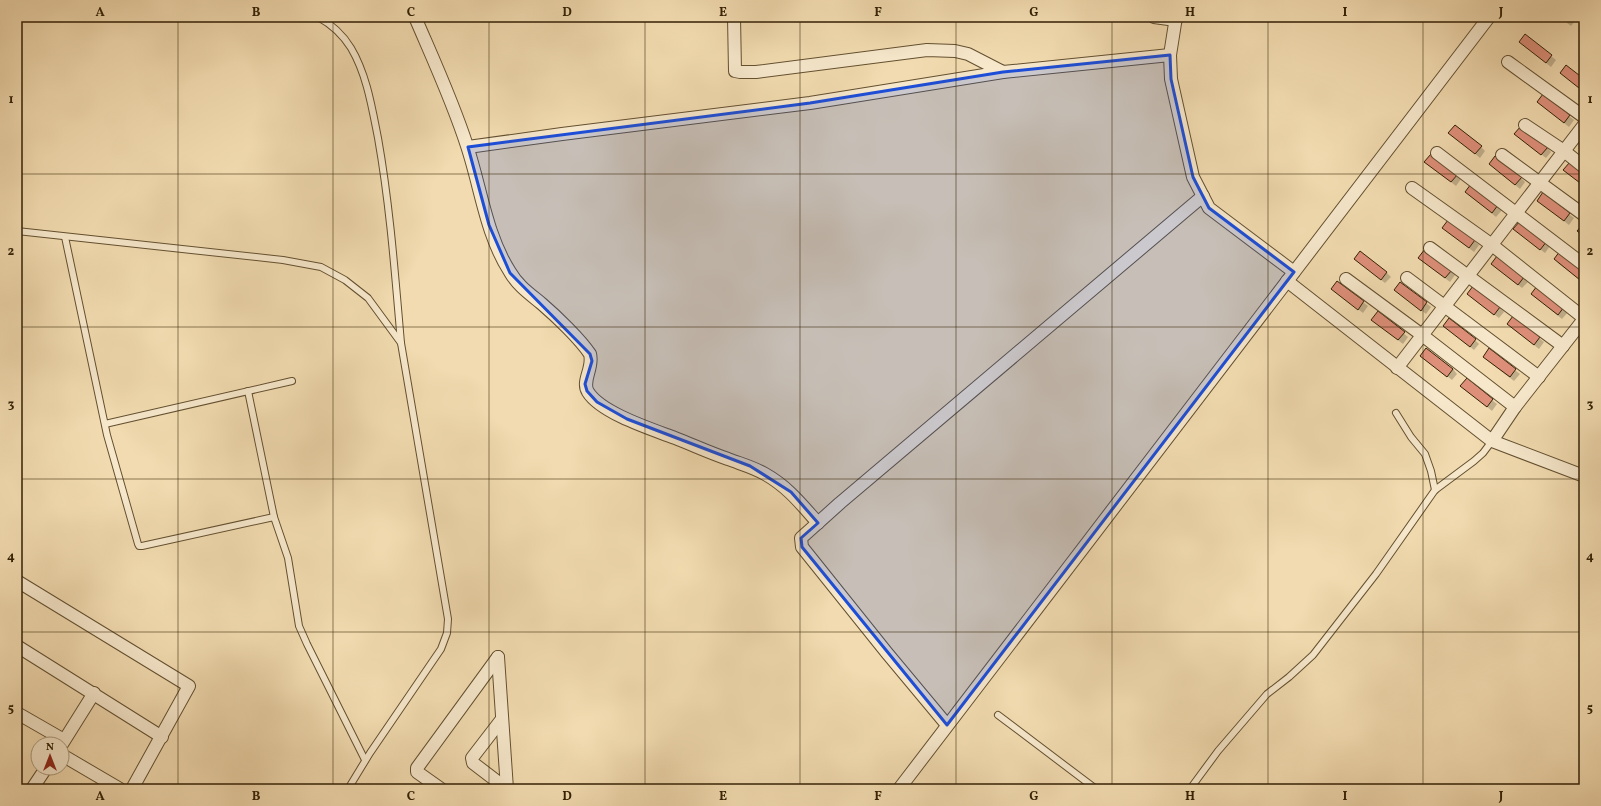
<svg xmlns="http://www.w3.org/2000/svg" width="1601" height="806" viewBox="0 0 1601 806" font-family="Vollkorn,serif">
  <style>
    .shadow { fill: #0003 }
    .building { fill: #de8f7a; stroke: #332105 }
    .lines { fill: none; stroke-linecap: round; stroke-linejoin: round }
    .lane-casing { stroke: #635030; stroke-width: 8 }
    .street-casing { stroke: #635030; stroke-width: 14 }
    .lane { stroke: #f7e8cc; stroke-width: 6 }
    .street { stroke: #f7e8cc; stroke-width: 12 }
    .marked { fill: #1d4ed8; fill-opacity: 0.2; stroke: #1d4ed8; stroke-width: 3; stroke-linejoin: round }
    .grid { fill: none; stroke: #332105; stroke-width: 1; stroke-opacity: 0.55 }
    .neatline { fill: none; stroke: #332105; stroke-width: 1.5 }
    .grid-label { font-size: 13px; text-anchor: middle; font-weight: bold; fill: #332105 }
  </style>
  <rect width="100%" height="100%" fill="#f2dbb0"/>
  <filter id="stains"><feTurbulence type="fractalNoise" baseFrequency=".005" numOctaves="4"/><feColorMatrix values="0 0 0 0 .2 0 0 0 0 .09 0 0 0 0 .02 0 0 0 .5 -.17"/></filter>
  <radialGradient id="worn" r=".72"><stop offset=".6" stop-color="#630" stop-opacity="0"/><stop offset="1" stop-color="#630" stop-opacity=".3"/></radialGradient>
  <!-- shadow -->
  <g class="shadow">
    <polygon points="1559,17 1573,17 1576,20 1571,26"/>
    <polygon points="1526,36 1556,60 1551,67 1520,42"/>
    <polygon points="1543,96 1574,120 1569,127 1538,102"/>
    <polygon points="1450,133 1481,147 1485,151 1480,158"/>
    <polygon points="1520,138 1547,147 1551,152 1546,158"/>
    <polygon points="1490,164 1521,178 1525,182 1520,189"/>
    <polygon points="1430,166 1457,175 1461,179 1456,186"/>
    <polygon points="1466,192 1497,206 1502,210 1496,217"/>
    <polygon points="1544,194 1574,218 1569,225 1543,205"/>
    <polygon points="1449,221 1479,245 1474,252 1448,232"/>
    <polygon points="1520,222 1550,246 1545,253 1519,233"/>
    <polygon points="1355,259 1386,272 1391,277 1385,283"/>
    <polygon points="1555,259 1584,271 1584,283 1559,264"/>
    <polygon points="1424,262 1451,271 1455,275 1450,282"/>
    <polygon points="1492,264 1523,277 1528,282 1522,288"/>
    <polygon points="1337,282 1368,306 1363,313 1337,293"/>
    <polygon points="1401,283 1431,307 1426,314 1400,294"/>
    <polygon points="1538,288 1568,312 1562,319 1532,294"/>
    <polygon points="1472,298 1500,307 1504,312 1499,318"/>
    <polygon points="1378,313 1408,337 1403,344 1377,324"/>
    <polygon points="1514,318 1544,342 1539,349 1508,324"/>
    <polygon points="1444,326 1475,340 1479,344 1474,350"/>
    <polygon points="1489,350 1520,374 1514,381 1488,361"/>
    <polygon points="1426,360 1453,369 1457,374 1452,380"/>
    <polygon points="1467,380 1497,404 1492,411 1462,386"/>
  </g>
  <!-- building -->
  <g class="building">
    <polygon points="1525,34 1552,55 1546,63 1519,42"/>
    <polygon points="1566,65 1584,79 1584,92 1560,73"/>
    <polygon points="1543,94 1570,115 1564,123 1537,102"/>
    <polygon points="1455,125 1482,146 1475,154 1448,133"/>
    <polygon points="1521,126 1548,147 1541,155 1514,134"/>
    <polygon points="1431,154 1458,174 1451,182 1424,162"/>
    <polygon points="1495,156 1522,177 1515,185 1489,164"/>
    <polygon points="1570,162 1584,173 1584,186 1563,170"/>
    <polygon points="1471,184 1498,205 1492,213 1465,192"/>
    <polygon points="1543,192 1570,213 1564,221 1537,201"/>
    <polygon points="1448,220 1475,240 1469,248 1442,228"/>
    <polygon points="1520,221 1547,241 1540,250 1513,229"/>
    <polygon points="1584,223 1584,236 1577,231"/>
    <polygon points="1425,249 1452,270 1445,278 1418,258"/>
    <polygon points="1360,251 1387,272 1381,280 1354,259"/>
    <polygon points="1560,251 1584,270 1584,275 1580,280 1554,259"/>
    <polygon points="1497,256 1524,277 1518,285 1491,264"/>
    <polygon points="1337,281 1364,301 1358,310 1331,289"/>
    <polygon points="1400,282 1427,302 1421,311 1394,290"/>
    <polygon points="1473,286 1500,307 1494,315 1467,294"/>
    <polygon points="1537,286 1564,307 1558,315 1531,294"/>
    <polygon points="1378,311 1405,332 1398,340 1371,320"/>
    <polygon points="1513,316 1540,337 1534,345 1507,324"/>
    <polygon points="1449,318 1476,339 1470,347 1443,326"/>
    <polygon points="1426,348 1453,369 1447,377 1420,356"/>
    <polygon points="1489,348 1516,369 1510,377 1483,357"/>
    <polygon points="1467,378 1493,399 1487,407 1460,386"/>
  </g>
  <g class="lines">
    <!-- lane casing -->
    <g class="lane-casing">
      <g id="lane">
        <path d="M318,17C331,24 343,35 351,48C367,75 372,108 378,138C390,206 395,274 401,343"/>
        <polyline points="17,231 283,260 321,267 345,280 368,298 401,343 448,619 447,633 441,649 370,753 348,789"/>
        <polyline points="65,237 107,435 138,544 139,546 142,546 274,517"/>
        <polyline points="248,391 274,517 288,558 299,626 307,644 365,760"/>
        <polyline points="1396,413 1411,437 1425,454 1431,471 1435,490"/>
        <polyline points="105,424 292,381"/>
        <polyline points="998,715 1096,789"/>
        <polyline points="1190,789 1218,751 1267,694 1289,677 1313,655 1376,574 1435,490 1474,461 1483,453 1492,441"/>
      </g>
    </g>
    <!-- street casing -->
    <g class="street-casing">
      <g id="street">
        <path d="M415,17C433,59 453,102 467,146C481,188 486,235 510,272C518,286 530,294 542,304C556,316 580,339 590,354C594,368 581,381 588,392C601,413 651,429 675,438C693,445 710,453 728,459C741,464 753,467 765,474C788,487 801,504 818,523"/>
        <polyline points="734,17 735,71 740,72 756,72 927,50 955,51 968,54 1003,72 1170,55"/>
        <polyline points="1154,17 1176,20"/>
        <polyline points="1176,17 1170,55 1171,79 1193,177 1209,208 1294,272"/>
        <polyline points="1508,62 1584,117"/>
        <polyline points="1525,125 1564,151 1584,167"/>
        <polyline points="468,147 562,134 810,103 1003,72"/>
        <polyline points="1437,153 1584,265"/>
        <polyline points="1502,155 1584,215"/>
        <polyline points="1412,188 1492,245 1584,318"/>
        <polyline points="1430,248 1563,346"/>
        <polyline points="1407,278 1539,377"/>
        <polyline points="1346,279 1422,335 1515,407"/>
        <polyline points="1287,281 1492,441 1515,407 1584,319"/>
        <polyline points="1397,368 1584,125"/>
        <polyline points="1492,441 1584,476"/>
        <polyline points="17,581 189,686 132,789"/>
        <polyline points="17,646 162,737"/>
        <polyline points="498,657 507,789"/>
        <polyline points="17,713 64,740"/>
        <polyline points="502,719 472,758 473,763 507,789"/>
        <polyline points="947,725 887,653 802,547 801,538 840,503 1203,196"/>
        <polyline points="62,744 94,693"/>
        <polyline points="62,755 120,789"/>
        <polyline points="32,789 46,768"/>
        <polyline points="441,789 417,772 417,768 498,657"/>
        <polyline points="899,789 1489,17"/>
      </g>
    </g>
    <!-- lane -->
    <use href="#lane" class="lane"/>
    <!-- street -->
    <use href="#street" class="street"/>
  </g>
  <!-- marked area -->
  <path class="marked" d="M1170,55L1171,79L1193,177L1209,208L1294,272L947,725L802,547L801,538L818,523L791,492L750,466L627,419L597,402L587,391L585,384L592,361L590,354L510,273L489,225L468,147L810,103L1003,72Z"/>
  <!-- grid -->
  <path class="grid" d="M178,17V789M333,17V789M489,17V789M645,17V789M800,17V789M956,17V789M1112,17V789M1268,17V789M1423,17V789M17,174H1584M17,327H1584M17,479H1584M17,632H1584"/>
  <!-- margin -->
  <rect width="1601" height="806" fill="none" stroke="#f2dbb0" stroke-width="44"/>
  <!-- north arrow -->
  <g transform="translate(50 756)"><circle r="19" fill="#f7e8cc" stroke="#a9987c"/>
  <path d="M0-3L7 15L0 10L-7 15Z" fill="#8f2418"/>
  <text y="-6" font-size="11" font-weight="bold" text-anchor="middle" fill="#332105">N</text>
  </g>
  <rect x="22" y="22" width="1557" height="762" class="neatline"/>
  <g class="grid-label">
    <text x="100" y="16">A</text>
    <text x="256" y="16">B</text>
    <text x="411" y="16">C</text>
    <text x="567" y="16">D</text>
    <text x="723" y="16">E</text>
    <text x="878" y="16">F</text>
    <text x="1034" y="16">G</text>
    <text x="1190" y="16">H</text>
    <text x="1345" y="16">I</text>
    <text x="1501" y="16">J</text>
    <text x="11" y="103">1</text>
    <text x="1590" y="103">1</text>
    <text x="11" y="255">2</text>
    <text x="1590" y="255">2</text>
    <text x="11" y="408">3</text>
    <text x="1590" y="408">3</text>
    <text x="11" y="560">4</text>
    <text x="1590" y="560">4</text>
    <text x="11" y="712">5</text>
    <text x="1590" y="712">5</text>
    <text x="100" y="800">A</text>
    <text x="256" y="800">B</text>
    <text x="411" y="800">C</text>
    <text x="567" y="800">D</text>
    <text x="723" y="800">E</text>
    <text x="878" y="800">F</text>
    <text x="1034" y="800">G</text>
    <text x="1190" y="800">H</text>
    <text x="1345" y="800">I</text>
    <text x="1501" y="800">J</text>
  </g>
  <rect width="100%" height="100%" filter="url(#stains)"/>
  <rect width="100%" height="100%" fill="url(#worn)"/>
</svg>
